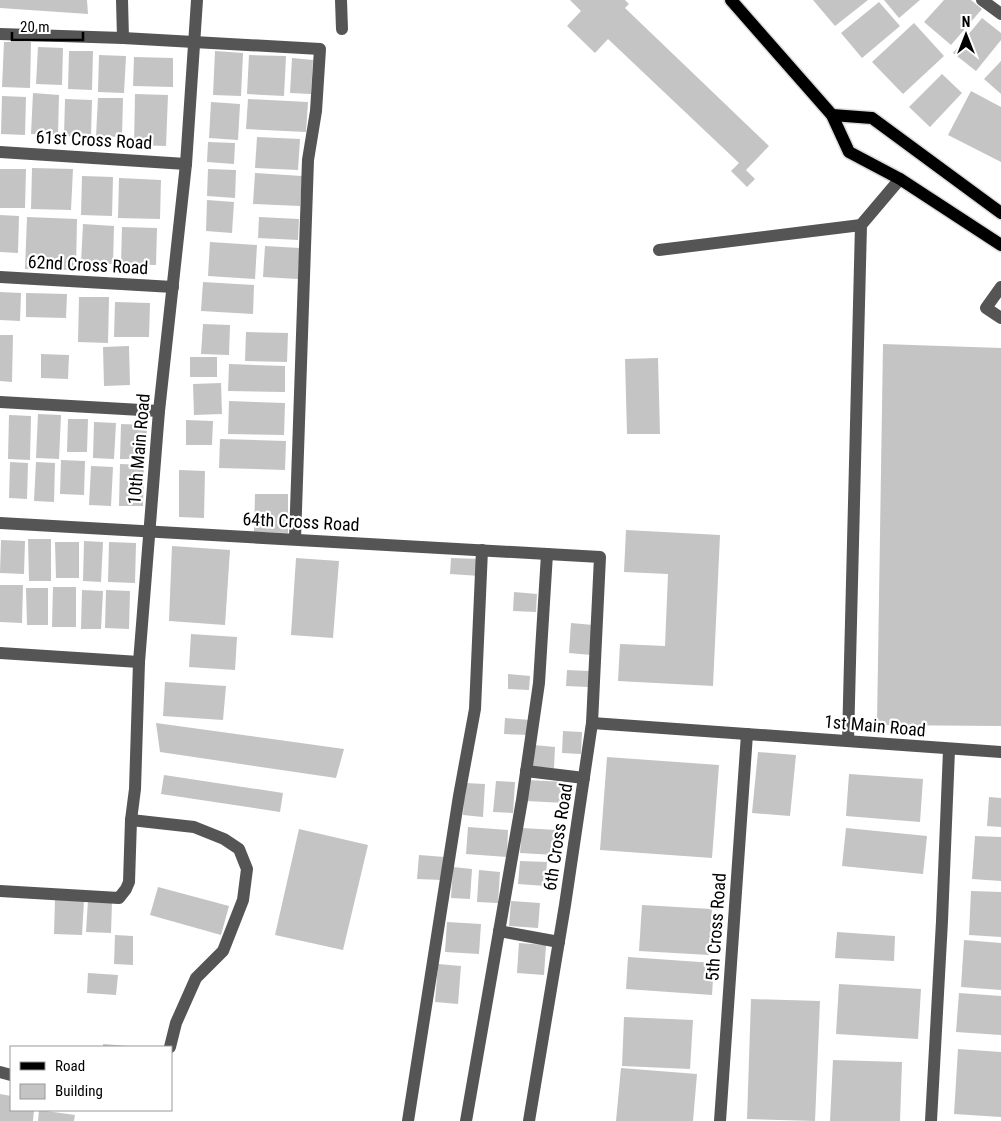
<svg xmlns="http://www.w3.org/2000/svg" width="1001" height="1121" viewBox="0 0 1001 1121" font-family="'Roboto Condensed',sans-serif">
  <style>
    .building { fill: #c4c4c4 }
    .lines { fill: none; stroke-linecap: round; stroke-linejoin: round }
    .major-casing { stroke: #dbdbdb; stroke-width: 15 }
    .minor { stroke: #555; stroke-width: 12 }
    .major { stroke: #000; stroke-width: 12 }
    .labels { text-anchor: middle; stroke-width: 4.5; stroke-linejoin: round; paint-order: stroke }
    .street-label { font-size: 18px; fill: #000; stroke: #fff }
  </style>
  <rect width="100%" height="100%" fill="#fff"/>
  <!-- building -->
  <g class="building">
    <polygon points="0,0 87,0 88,14 0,8"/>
    <polygon points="570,0 625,0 629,4 625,8 769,146 746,170 755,179 747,187 731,171 739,163 608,39 595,53 567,26 581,11"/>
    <polygon points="813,0 868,0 835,26"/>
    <polygon points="884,0 920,0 899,18"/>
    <polygon points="944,0 971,0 982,9 951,45 924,22"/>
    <polygon points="879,2 900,26 862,58 841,33"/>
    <polygon points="982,18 1001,33 1001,40 976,71 953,53"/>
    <polygon points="914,23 944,56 903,94 872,62"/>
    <polygon points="4,42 31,42 30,88 2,87"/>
    <polygon points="38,47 63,48 62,85 36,84"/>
    <polygon points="69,51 93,51 92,90 68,89"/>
    <polygon points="215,51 243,53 241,96 213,95"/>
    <polygon points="99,55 126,56 124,93 98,92"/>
    <polygon points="249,55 286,56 284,96 247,94"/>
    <polygon points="134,57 173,58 173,87 133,86"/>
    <polygon points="292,58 313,60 311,94 290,93"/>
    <polygon points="1001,61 1001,94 984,79"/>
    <polygon points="942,74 962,93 930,127 909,107"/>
    <polygon points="971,91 1001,107 1001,162 948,135"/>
    <polygon points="33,93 59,95 58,135 31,134"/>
    <polygon points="135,94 168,95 166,146 134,145"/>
    <polygon points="2,96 26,97 25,135 1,134"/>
    <polygon points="98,98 123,98 122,137 96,136"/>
    <polygon points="65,99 92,100 91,137 64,136"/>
    <polygon points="248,99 308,102 306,132 246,129"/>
    <polygon points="211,102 240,104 238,140 209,138"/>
    <polygon points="257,137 300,139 298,170 255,168"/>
    <polygon points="208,142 235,143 234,164 207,162"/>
    <polygon points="32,168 73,169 71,210 31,209"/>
    <polygon points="0,169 26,169 25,208 0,208"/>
    <polygon points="208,169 236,170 235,198 207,196"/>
    <polygon points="255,173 302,176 300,206 253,204"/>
    <polygon points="82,176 113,177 112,216 81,215"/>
    <polygon points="119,178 161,180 160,219 118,218"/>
    <polygon points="207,200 234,202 232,233 206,231"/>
    <polygon points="0,215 19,216 18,253 0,252"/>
    <polygon points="27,217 77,219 76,270 25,269"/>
    <polygon points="259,217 299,219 298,240 258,238"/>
    <polygon points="83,224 114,226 113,264 81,263"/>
    <polygon points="122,227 157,228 156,265 121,264"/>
    <polygon points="210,242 257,245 255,279 208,276"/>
    <polygon points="265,246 300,248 298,279 263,277"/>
    <polygon points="203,282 254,285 253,314 201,311"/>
    <polygon points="0,292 21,293 20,321 0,320"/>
    <polygon points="26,293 67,294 66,318 26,317"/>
    <polygon points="79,297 109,297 108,343 78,342"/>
    <polygon points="115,302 150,303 149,337 114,337"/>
    <polygon points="203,324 230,325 229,355 201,354"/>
    <polygon points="246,332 288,333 287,362 245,361"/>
    <polygon points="0,335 13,335 12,382 0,381"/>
    <polygon points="883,344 1001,348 1001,726 877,725"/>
    <polygon points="129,346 130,385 104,386 103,347"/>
    <polygon points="41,354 69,355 68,379 41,378"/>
    <rect x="190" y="357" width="27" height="20"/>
    <polygon points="658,358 660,434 627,434 625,359"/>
    <polygon points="229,364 285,366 285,392 228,391"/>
    <polygon points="221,383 222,414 194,415 193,384"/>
    <polygon points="229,401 285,403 284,435 228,434"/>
    <polygon points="38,414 61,415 59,459 36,458"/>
    <polygon points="9,415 31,416 30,460 8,459"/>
    <polygon points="68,419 88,419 87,452 67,452"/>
    <polygon points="186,420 213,421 212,445 186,445"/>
    <polygon points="94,422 116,423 114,459 93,458"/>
    <polygon points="121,424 147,425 146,459 120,459"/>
    <polygon points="220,439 286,441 285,470 219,468"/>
    <polygon points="61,460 85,461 84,495 60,494"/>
    <polygon points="10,462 28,463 27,499 9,498"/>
    <polygon points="36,462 55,463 54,502 34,501"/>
    <polygon points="120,464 144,465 143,506 119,506"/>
    <polygon points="91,466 113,467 111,506 89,505"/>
    <polygon points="179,470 205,471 204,518 179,517"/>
    <polygon points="255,494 288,494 288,533 254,532"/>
    <polygon points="626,530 720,535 713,686 618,681 620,644 665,646 668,574 624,572"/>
    <polygon points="28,539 51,539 51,581 29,581"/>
    <polygon points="1,540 25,541 24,574 0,573"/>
    <polygon points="84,541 103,542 101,582 83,581"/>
    <polygon points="55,542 79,542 79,578 56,578"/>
    <polygon points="109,542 136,543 135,583 108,582"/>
    <polygon points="172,546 230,550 225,625 169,621"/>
    <polygon points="296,558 339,561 333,638 291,635"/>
    <polygon points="451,558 481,559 480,576 450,574"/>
    <polygon points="0,585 23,585 22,623 0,622"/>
    <polygon points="53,587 76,587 76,627 52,627"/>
    <polygon points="26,588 48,588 48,625 27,625"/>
    <polygon points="82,590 103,591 101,629 81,629"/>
    <polygon points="106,590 130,591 129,629 105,628"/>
    <polygon points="514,592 537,594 536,612 513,611"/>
    <polygon points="571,623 593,625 591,655 569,653"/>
    <polygon points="191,634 237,637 235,670 189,667"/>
    <polygon points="567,670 589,671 588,687 566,686"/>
    <polygon points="508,674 530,676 529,690 508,689"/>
    <polygon points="165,682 226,686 223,720 163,716"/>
    <polygon points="505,718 531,720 530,735 504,734"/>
    <polygon points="156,723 344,749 336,778 160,752"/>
    <polygon points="563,731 582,732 581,754 562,753"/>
    <polygon points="534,745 555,747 554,768 532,767"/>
    <polygon points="758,752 796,755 790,816 752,813"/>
    <polygon points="607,757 719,765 712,858 600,850"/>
    <polygon points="849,774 923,779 920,822 846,816"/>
    <polygon points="164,775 283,793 280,812 161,794"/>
    <polygon points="527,780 566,782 565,803 526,801"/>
    <polygon points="496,781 515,782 513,813 493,812"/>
    <polygon points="465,783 485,784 483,817 463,815"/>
    <polygon points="989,797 1001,798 1001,827 987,826"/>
    <polygon points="468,827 508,830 507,857 466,854"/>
    <polygon points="522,828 557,830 555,855 520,853"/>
    <polygon points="846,828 927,836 923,874 842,866"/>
    <polygon points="299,829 368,845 343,950 275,935"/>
    <polygon points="975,836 1001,837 1001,881 972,879"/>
    <polygon points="419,855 445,857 443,880 417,879"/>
    <polygon points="520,861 547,862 545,886 518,884"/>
    <polygon points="453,867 472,869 470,899 451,898"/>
    <polygon points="479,870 500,872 498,903 477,902"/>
    <polygon points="158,887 229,906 221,935 150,915"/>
    <polygon points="971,891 1001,892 1001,937 969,935"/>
    <polygon points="55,898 84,900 82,935 54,934"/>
    <polygon points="88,900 112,901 111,933 86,932"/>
    <polygon points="511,901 540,903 538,928 509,926"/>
    <polygon points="642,905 712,909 709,955 639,951"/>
    <polygon points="447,922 481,924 479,954 445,952"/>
    <polygon points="837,932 895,936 894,961 835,958"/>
    <polygon points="115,935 133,936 133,965 114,964"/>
    <polygon points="964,940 1001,943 1001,990 961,987"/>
    <polygon points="519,943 546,945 544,975 517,973"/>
    <polygon points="628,957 714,963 712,995 626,989"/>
    <polygon points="438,964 461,966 458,1004 435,1002"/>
    <polygon points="88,973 118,975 116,995 87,993"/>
    <polygon points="839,984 921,989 918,1039 836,1034"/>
    <polygon points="959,993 1001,996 1001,1035 956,1032"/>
    <polygon points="751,999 820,1001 815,1121 747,1119"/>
    <polygon points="624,1017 693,1020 690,1069 622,1066"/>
    <polygon points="103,1044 129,1046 129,1047 103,1047"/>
    <polygon points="958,1049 1001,1052 1001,1117 954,1114"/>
    <polygon points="833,1060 902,1062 900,1121 830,1121"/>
    <polygon points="621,1068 697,1074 693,1121 616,1121"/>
    <polygon points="0,1094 11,1096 11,1110 34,1110 33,1121 0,1121"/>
    <polygon points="39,1110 75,1115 74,1121 38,1121"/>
  </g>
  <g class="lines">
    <!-- major casing -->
    <g class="major-casing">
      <g id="major">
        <polyline points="731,0 832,115 849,152 900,179 1001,245"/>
        <polyline points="832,115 872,118 1001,213"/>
      </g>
    </g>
    <!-- minor -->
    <g class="minor">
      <polyline points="122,0 123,38"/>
      <polyline points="341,0 342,29"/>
      <polyline points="982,0 1001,14"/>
      <polyline points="0,34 123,38 320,49 316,111 308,160 295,539"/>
      <polyline points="0,152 186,164"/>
      <polyline points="659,250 861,225"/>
      <polyline points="0,277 173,287"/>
      <polyline points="1001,287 986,308 1001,318"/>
      <polyline points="0,402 159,411"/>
      <polyline points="0,523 600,557 592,723 565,905 529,1121"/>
      <polyline points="0,653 139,662"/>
      <polyline points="592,723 1001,752"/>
      <polyline points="848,741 861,225 900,179"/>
      <polyline points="526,771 584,778"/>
      <polyline points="131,820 194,827 224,839 239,849 247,869 243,900 223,951 196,978 176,1023 170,1047"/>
      <polyline points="0,891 119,898 126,889 129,882 131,820 135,789 139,662 159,411 186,164 197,0"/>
      <polyline points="499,931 559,942"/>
      <polyline points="0,1072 11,1075"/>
      <polyline points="408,1121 459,796 475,709 482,550"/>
      <polyline points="466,1121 522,800 539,683 547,554"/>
      <polyline points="720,1121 747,734"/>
      <polyline points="931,1121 942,921 949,750"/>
    </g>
    <!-- major -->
    <use href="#major" class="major"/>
  </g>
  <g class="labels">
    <!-- street labels -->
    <g class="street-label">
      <text transform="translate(94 140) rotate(3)" y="6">61st Cross Road</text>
      <text transform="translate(88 265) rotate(3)" y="6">62nd Cross Road</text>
      <text transform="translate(139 449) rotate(-85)" y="6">10th Main Road</text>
      <text transform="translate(301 522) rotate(3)" y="6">64th Cross Road</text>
      <text transform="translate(875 726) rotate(5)" y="6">1st Main Road</text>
      <text transform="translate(558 837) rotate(-81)" y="6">6th Cross Road</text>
      <text transform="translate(716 927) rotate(-86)" y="6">5th Cross Road</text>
    </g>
  </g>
  <!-- legend -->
  <rect x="10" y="1046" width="162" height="65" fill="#ffffff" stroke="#999999"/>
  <rect x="20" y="1062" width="25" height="8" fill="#000000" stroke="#999999"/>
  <text x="55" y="1071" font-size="15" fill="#000000">Road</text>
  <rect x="20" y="1084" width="25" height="15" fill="#c4c4c4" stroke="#999999"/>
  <text x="55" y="1096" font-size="15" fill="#000000">Building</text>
  <!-- north arrow -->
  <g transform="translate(966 35)" stroke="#ffffff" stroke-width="4" paint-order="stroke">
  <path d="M0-4L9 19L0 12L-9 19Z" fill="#000000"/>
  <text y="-8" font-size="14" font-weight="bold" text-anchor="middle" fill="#000000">N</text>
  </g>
  <!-- scale -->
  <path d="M12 32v8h71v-8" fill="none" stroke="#000000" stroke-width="2.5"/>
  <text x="20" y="32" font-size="15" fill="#000000" stroke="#ffffff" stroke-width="4" paint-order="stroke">20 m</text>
</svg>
